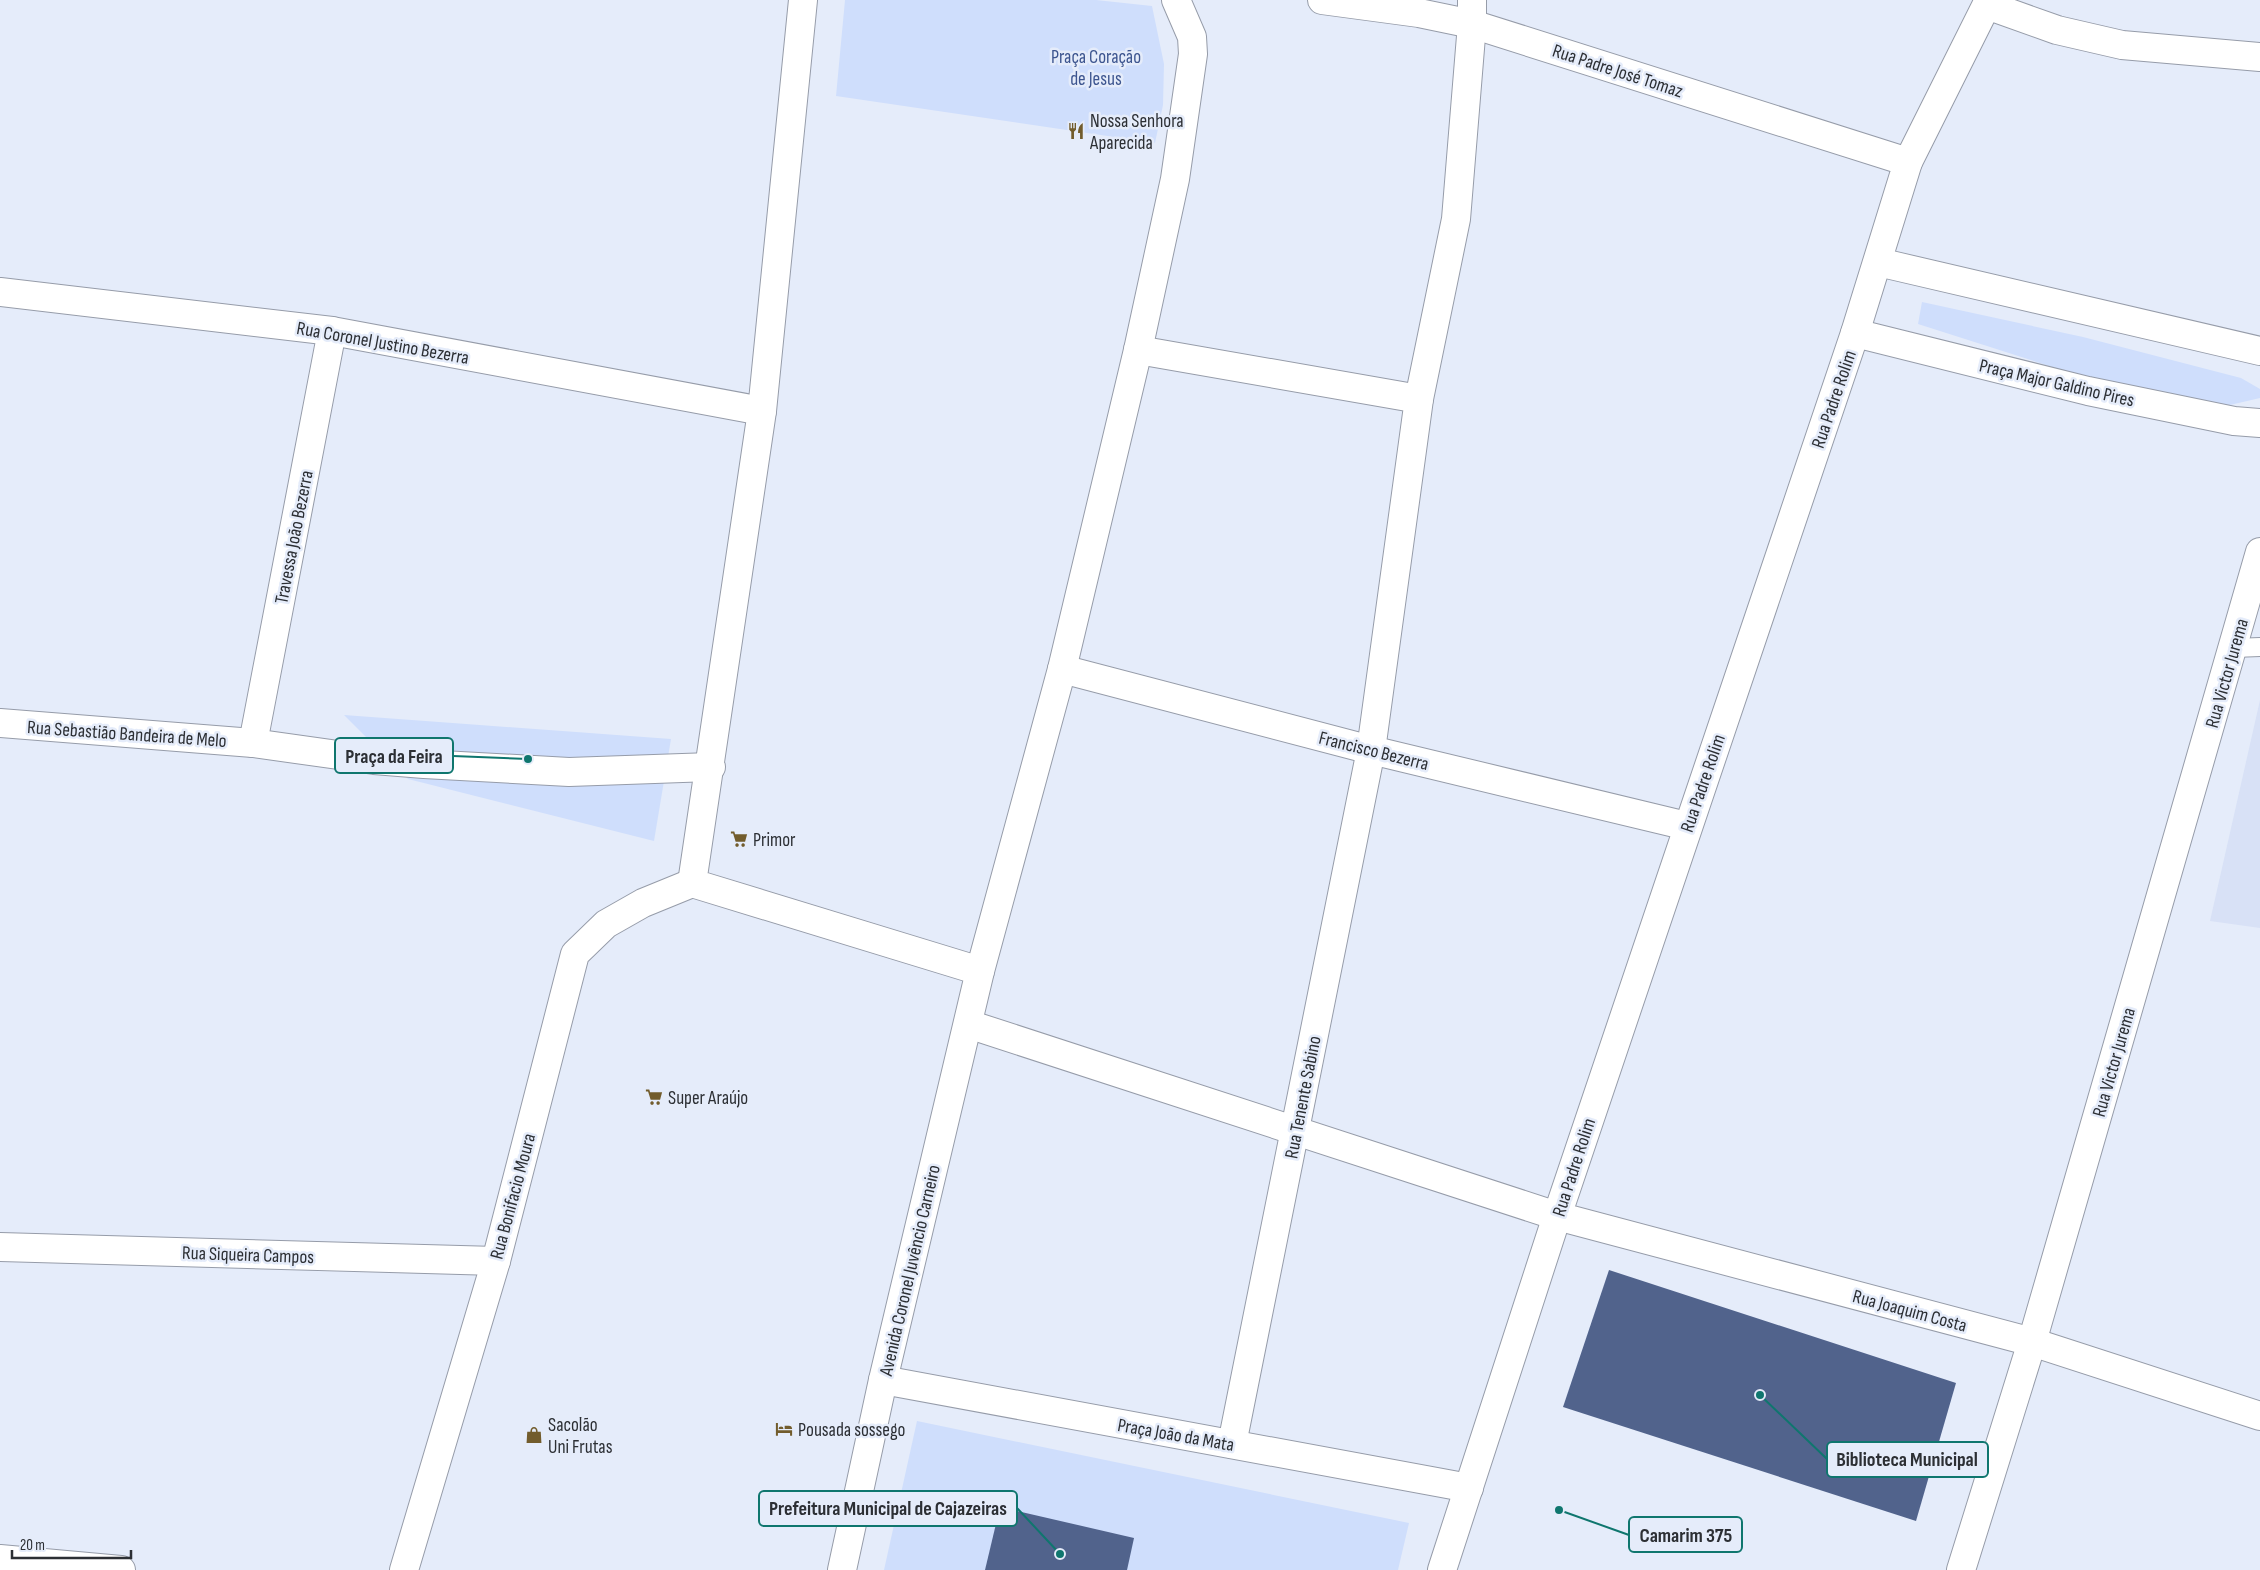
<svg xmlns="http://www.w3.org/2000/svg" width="2260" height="1570" viewBox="0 0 2260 1570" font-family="'Sofia Sans Condensed',sans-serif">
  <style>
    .built { fill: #d8e1f6 }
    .green { fill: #cfdefc }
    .building { fill: #51638c }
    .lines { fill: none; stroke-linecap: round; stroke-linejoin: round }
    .service-casing { stroke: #969ca9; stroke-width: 20 }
    .pedestrian-casing { stroke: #969ca9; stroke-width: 30 }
    .minor-casing { stroke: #969ca9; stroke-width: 30 }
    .secondary-casing { stroke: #969ca9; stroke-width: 30 }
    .primary-casing { stroke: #969ca9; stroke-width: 30 }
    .service { stroke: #fff; stroke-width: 18 }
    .pedestrian { stroke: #fff; stroke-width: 28 }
    .minor { stroke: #fff; stroke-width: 28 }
    .secondary { stroke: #fff; stroke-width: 28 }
    .primary { stroke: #fff; stroke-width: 28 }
    .labels { text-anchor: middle; stroke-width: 5; stroke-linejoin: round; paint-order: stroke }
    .park-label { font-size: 19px; fill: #3d558f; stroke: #e5ecfa }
    .street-label { font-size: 19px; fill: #2c2f34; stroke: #e5ecfa }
    .poi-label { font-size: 19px; fill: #2c2f34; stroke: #e5ecfa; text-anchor: start }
    .leader { fill: none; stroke: #0f766e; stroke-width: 2 }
    .callout-dot { fill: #0f766e; stroke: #e5ecfa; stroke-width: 2 }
    .callout { fill: #e5ecfa; stroke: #0f766e; stroke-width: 2 }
    .callout-label { font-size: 20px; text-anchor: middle; font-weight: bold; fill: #2c2f34 }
  </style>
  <rect width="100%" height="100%" fill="#e5ecfa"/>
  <!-- built -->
  <polygon class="built" points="2260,700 2260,928 2210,921"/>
  <!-- green -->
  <g class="green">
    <polygon points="845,0 1096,0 1152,6 1164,64 1163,105 1155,143 836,96"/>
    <polygon points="1922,302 2083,337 2241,378 2260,389 2260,398 2217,408 2112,386 1918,324"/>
    <polygon points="344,715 671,739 654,841 408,779"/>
    <polygon points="917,1421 1409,1523 1398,1570 884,1570"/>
  </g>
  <!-- building -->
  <g class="building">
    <polygon points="1609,1270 1956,1383 1916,1521 1563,1407"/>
    <polygon points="1000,1507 1134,1538 1127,1570 985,1570"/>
  </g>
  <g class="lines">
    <!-- service casing -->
    <g class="service-casing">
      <polyline id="service" points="2234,648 2260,647"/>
    </g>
    <!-- pedestrian casing -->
    <g class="pedestrian-casing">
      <g id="pedestrian">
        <polyline points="1138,350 1419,399"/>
        <polyline points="1371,750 1419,399 1456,219 1472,24"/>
        <polyline points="968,1024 1557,1216"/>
      </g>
    </g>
    <!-- minor casing -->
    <g class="minor-casing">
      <g id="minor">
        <polyline points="1472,0 1472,24"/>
        <polyline points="1987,5 2057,30 2122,45 2260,57"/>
        <polyline points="1908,162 1989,0"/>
        <polyline points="0,292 332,331 762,411"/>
        <polyline points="1062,669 1371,750 1687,826"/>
        <polyline points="0,723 253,743 374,760 424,764 569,772 711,767"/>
        <polyline points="253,743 332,331"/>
        <polyline points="1557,1216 2032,1342 2260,1416"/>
        <polyline points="0,1247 496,1261"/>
        <polyline points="883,1380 1469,1488"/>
        <polyline points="1232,1444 1371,750"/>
        <polyline points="0,1559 121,1570"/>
        <polyline points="404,1570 496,1261 575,954 606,924 643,903 692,883"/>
        <polyline points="1961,1570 2032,1342 2260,552"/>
      </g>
    </g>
    <!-- secondary casing -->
    <g class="secondary-casing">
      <g id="secondary">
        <polyline points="803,0 762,411 692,883 980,971"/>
        <polyline points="1878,262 2260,351"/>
        <polyline points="1855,333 2088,391 2234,421 2260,423"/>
        <polyline points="842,1570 883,1380 980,971 1062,669 1138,350 1175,179 1193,54 1192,37 1176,0"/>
      </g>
    </g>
    <!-- primary casing -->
    <g class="primary-casing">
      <polyline id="primary" points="1322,0 1419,13 1472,24 1908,162 1855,333 1557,1216 1442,1570"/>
    </g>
    <!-- service -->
    <use href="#service" class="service"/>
    <!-- pedestrian -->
    <use href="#pedestrian" class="pedestrian"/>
    <!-- minor -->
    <use href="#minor" class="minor"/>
    <!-- secondary -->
    <use href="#secondary" class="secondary"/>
    <!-- primary -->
    <use href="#primary" class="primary"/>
  </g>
  <!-- icons -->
  <defs>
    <g id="restaurant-bare" transform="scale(1.35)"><path d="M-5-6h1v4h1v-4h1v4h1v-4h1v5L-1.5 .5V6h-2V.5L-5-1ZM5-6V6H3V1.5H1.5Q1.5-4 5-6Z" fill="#725c2c" stroke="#e5ecfa" stroke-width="2.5" paint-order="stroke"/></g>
    <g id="supermarket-bare" transform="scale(1.35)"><path d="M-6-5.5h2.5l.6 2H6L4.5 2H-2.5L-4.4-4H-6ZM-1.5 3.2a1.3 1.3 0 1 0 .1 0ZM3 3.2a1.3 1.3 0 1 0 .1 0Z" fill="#725c2c" stroke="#e5ecfa" stroke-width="2.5" paint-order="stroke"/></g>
    <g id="hotel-bare" transform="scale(1.35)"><path d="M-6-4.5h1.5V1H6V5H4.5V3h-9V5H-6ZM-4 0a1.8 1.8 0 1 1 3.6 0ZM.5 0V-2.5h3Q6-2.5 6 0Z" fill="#725c2c" stroke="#e5ecfa" stroke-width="2.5" paint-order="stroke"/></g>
    <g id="shop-bare" transform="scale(1.35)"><path d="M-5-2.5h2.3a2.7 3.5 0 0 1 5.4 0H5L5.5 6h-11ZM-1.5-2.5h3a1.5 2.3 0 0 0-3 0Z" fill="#725c2c" stroke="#e5ecfa" stroke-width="2.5" paint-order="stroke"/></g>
  </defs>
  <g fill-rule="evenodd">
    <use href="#restaurant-bare" x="1076" y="131"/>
    <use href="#supermarket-bare" x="739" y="839"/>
    <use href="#supermarket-bare" x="654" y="1097"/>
    <use href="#hotel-bare" x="784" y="1429"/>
    <use href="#shop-bare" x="534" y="1435"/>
  </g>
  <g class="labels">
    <!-- park labels -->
    <g class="park-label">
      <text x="1096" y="63">Praça Coração<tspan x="1096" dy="22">de Jesus</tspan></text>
    </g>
    <!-- street labels -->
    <g class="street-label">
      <text transform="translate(1618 70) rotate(18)" y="7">Rua Padre José Tomaz</text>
      <text transform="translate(383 342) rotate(10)" y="7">Rua Coronel Justino Bezerra</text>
      <text transform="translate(2057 382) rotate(13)" y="7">Praça Major Galdino Pires</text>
      <text transform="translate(1833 399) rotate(-71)" y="7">Rua Padre Rolim</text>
      <text transform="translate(293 537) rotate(-79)" y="7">Travessa João Bezerra</text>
      <text transform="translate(2226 673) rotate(-74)" y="7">Rua Victor Jurema</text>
      <text transform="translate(127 733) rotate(4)" y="7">Rua Sebastião Bandeira de Melo</text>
      <text transform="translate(1374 750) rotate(14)" y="7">Francisco Bezerra</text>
      <text transform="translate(1702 783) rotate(-71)" y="7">Rua Padre Rolim</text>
      <text transform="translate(2113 1062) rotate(-74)" y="7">Rua Victor Jurema</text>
      <text transform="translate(1302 1097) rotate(-79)" y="7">Rua Tenente Sabino</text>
      <text transform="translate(1573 1167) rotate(-72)" y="7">Rua Padre Rolim</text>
      <text transform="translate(512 1196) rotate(-75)" y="7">Rua Bonifacio Moura</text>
      <text transform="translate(248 1254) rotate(2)" y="7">Rua Siqueira Campos</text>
      <text transform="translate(909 1270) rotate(-77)" y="7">Avenida Coronel Juvêncio Carneiro</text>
      <text transform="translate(1910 1310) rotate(15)" y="7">Rua Joaquim Costa</text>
      <text transform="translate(1176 1434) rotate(10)" y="7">Praça João da Mata</text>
    </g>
    <!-- poi labels -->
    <g class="poi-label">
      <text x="1090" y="127">Nossa Senhora<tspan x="1090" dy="22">Aparecida</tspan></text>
      <text x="753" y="846">Primor</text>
      <text x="668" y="1104">Super Araújo</text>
      <text x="548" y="1431">Sacolão<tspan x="548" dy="22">Uni Frutas</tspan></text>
      <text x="798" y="1436">Pousada sossego</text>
    </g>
  </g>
  <!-- callouts -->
  <path class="leader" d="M528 759L453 756M1760 1395L1827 1459M1060 1554L1017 1508M1559 1510L1629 1535"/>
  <g class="callout-dot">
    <circle cx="528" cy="759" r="5"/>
    <circle cx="1760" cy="1395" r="5"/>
    <circle cx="1060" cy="1554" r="5"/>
    <circle cx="1559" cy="1510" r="5"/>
  </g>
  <g class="callout">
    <rect x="335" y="738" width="118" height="35" rx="5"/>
    <rect x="1827" y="1442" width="161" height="35" rx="5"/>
    <rect x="759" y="1491" width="258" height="35" rx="5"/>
    <rect x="1629" y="1517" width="113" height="35" rx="5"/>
  </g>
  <g class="callout-label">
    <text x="394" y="763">Praça da Feira</text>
    <text x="1907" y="1466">Biblioteca Municipal</text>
    <text x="888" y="1515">Prefeitura Municipal de Cajazeiras</text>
    <text x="1686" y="1542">Camarim 375</text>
  </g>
  <!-- scale -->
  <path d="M12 1550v8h119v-8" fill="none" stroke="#2c2f34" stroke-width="2.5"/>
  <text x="20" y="1550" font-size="15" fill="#2c2f34" stroke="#e5ecfa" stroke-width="4" paint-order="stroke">20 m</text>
</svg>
